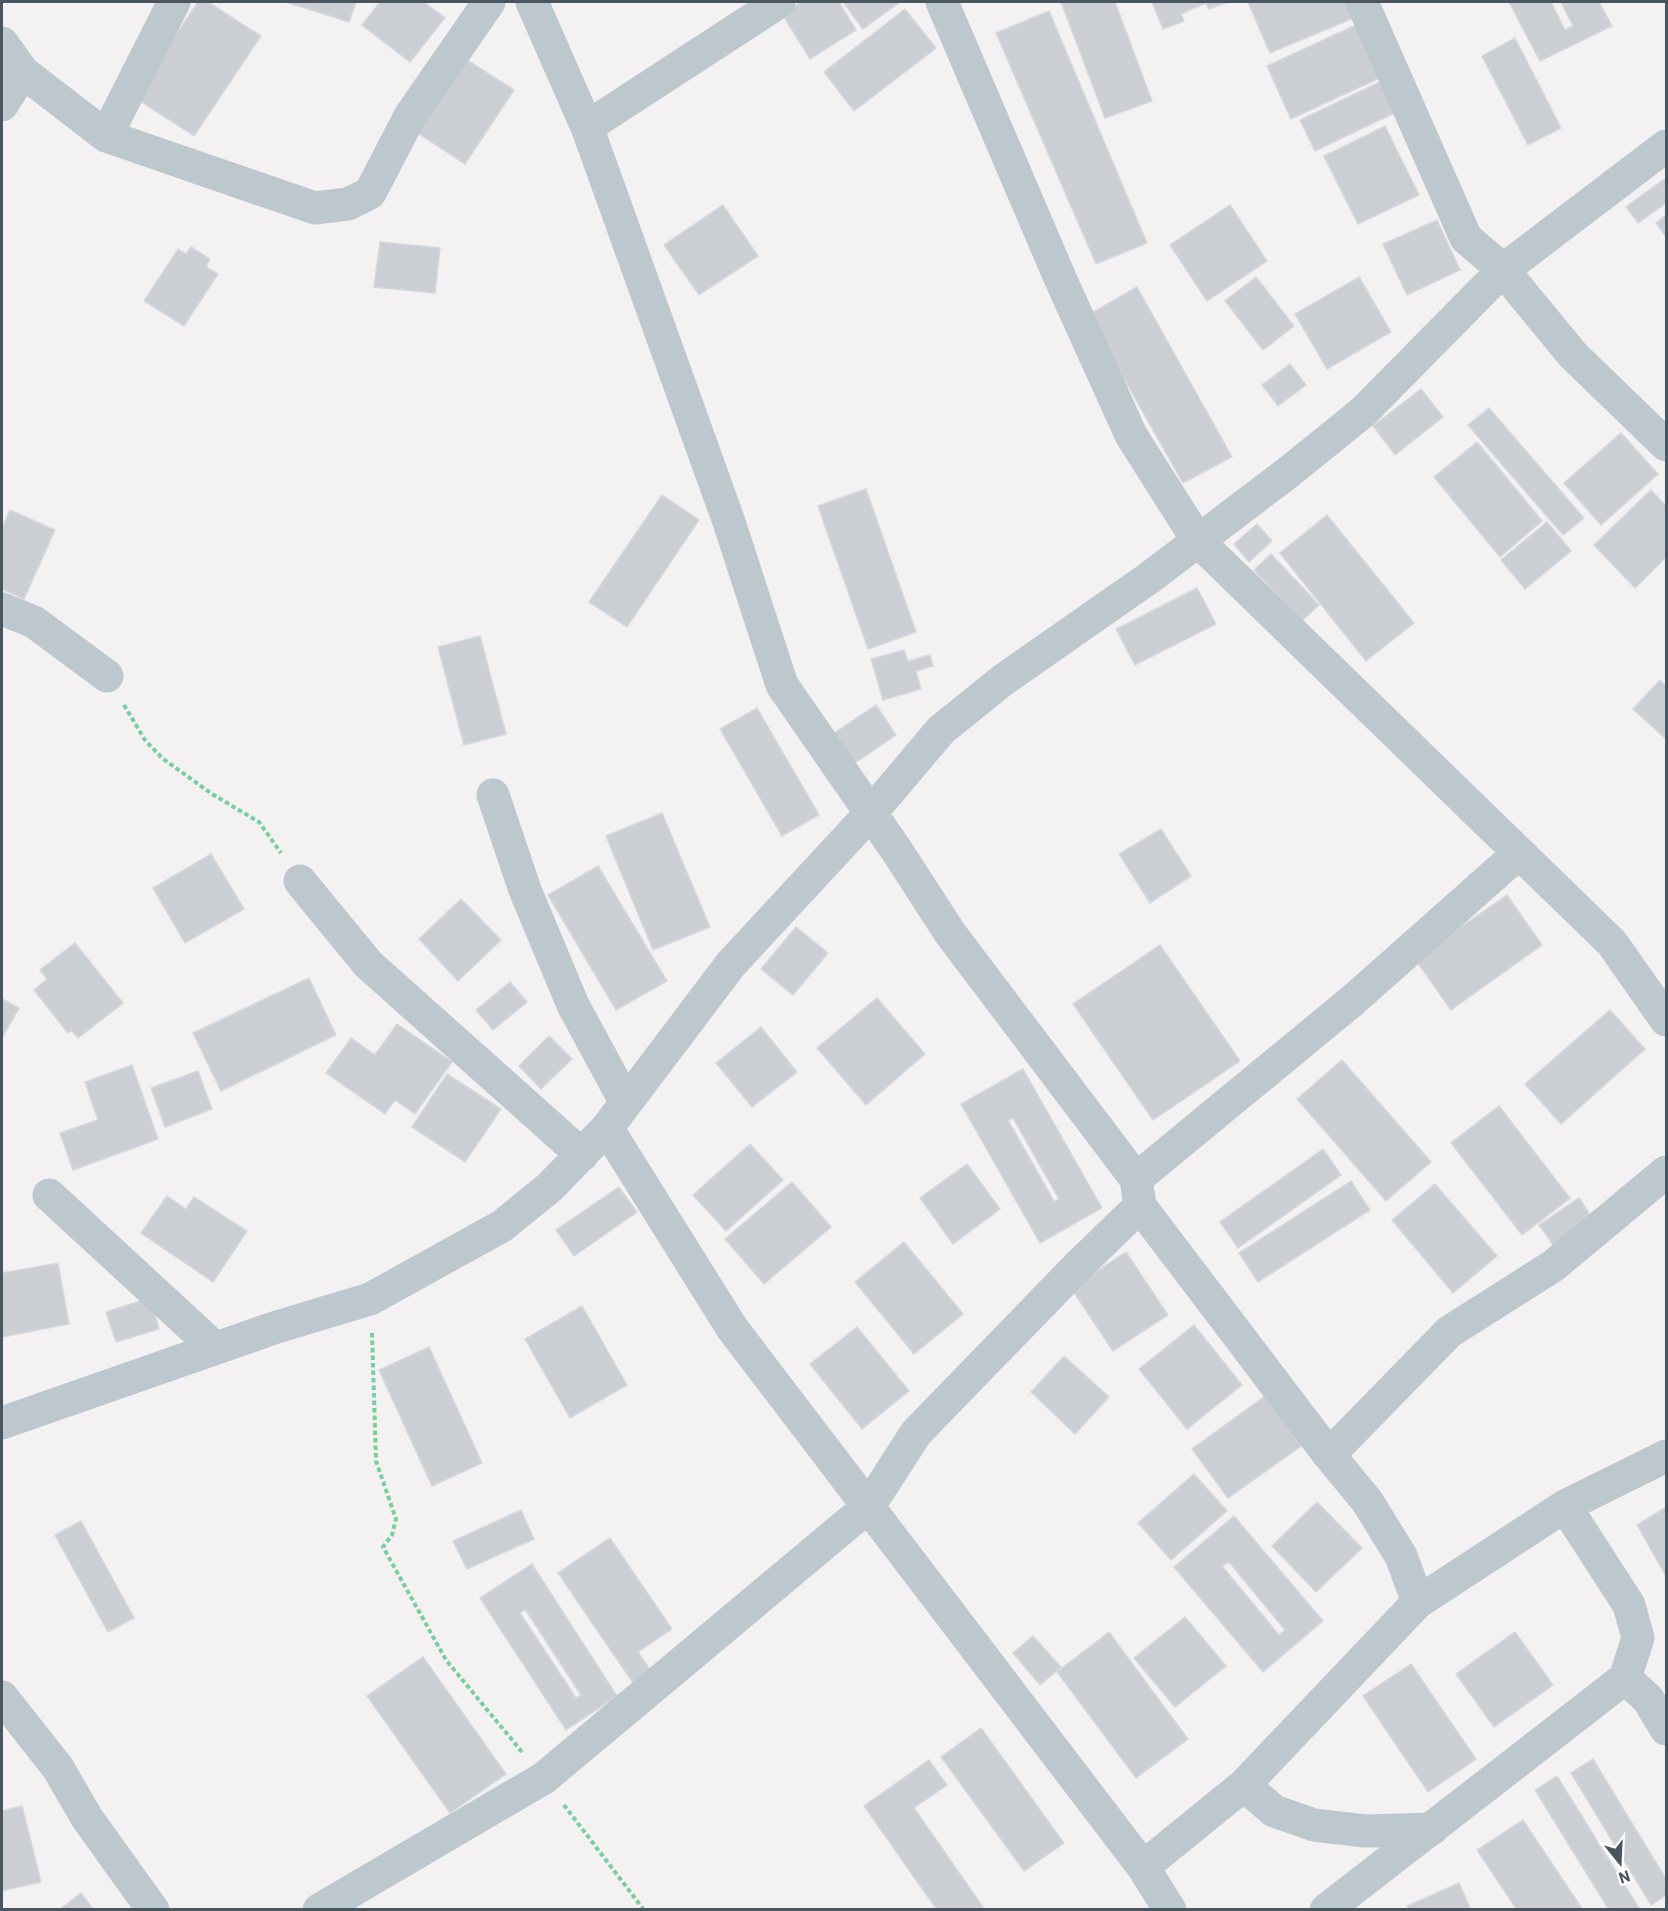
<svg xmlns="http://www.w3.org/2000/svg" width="1668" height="1911" viewBox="0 0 1668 1911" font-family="Barlow,sans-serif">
  <rect width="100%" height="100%" fill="#f4f1f2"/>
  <path fill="#cbcfd4" stroke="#d5d8dc" stroke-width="1.5" fill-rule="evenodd" d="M198 2H208L261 36 194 136 134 97Z
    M286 2H356L349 22Z
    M380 2H424L445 18 410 62 362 25Z
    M802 2H839L856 30 810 59 782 14Z
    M843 2H900L863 29Z
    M1061 2H1115L1152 101 1105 118Z
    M1152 2H1228L1209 9 1206 3 1181 14 1184 21 1163 29Z
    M1248 2H1350L1356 17 1270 53Z
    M1509 2H1551L1565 30 1573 26 1561 2H1599L1612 26 1540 61Z
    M905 9 936 48 854 111 824 72Z
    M1049 11 1147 243 1096 264 996 33Z
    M1360 23 1384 76 1291 119 1267 66Z
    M1515 38 1561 128 1528 145 1482 56Z
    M464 58 514 90 465 164 416 132Z
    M1388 78 1403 109 1315 151 1300 120Z
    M1385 126 1419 195 1358 224 1324 156Z
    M1666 178V203L1638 223 1626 207Z
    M723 205 758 256 699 295 664 245Z
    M1230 205 1267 261 1207 301 1170 245Z
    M1666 215V237L1656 223Z
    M1437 220 1460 270 1407 295 1383 244Z
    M380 242 440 248 435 293 374 287Z
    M191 247 210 259 206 267 218 274 184 326 144 301 178 249 186 254Z
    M1256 277 1294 326 1263 350 1225 301Z
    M1359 277 1391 332 1327 369 1295 314Z
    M1137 287 1232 457 1183 483 1088 315Z
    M1290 364 1306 385 1278 406 1262 385Z
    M1421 389 1443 417 1395 455 1373 426Z
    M1489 408 1584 518 1563 535 1468 425Z
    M1621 433 1658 474 1601 525 1564 483Z
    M1477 442 1542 521 1500 557 1434 477Z
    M866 489 916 632 868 649 818 506Z
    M1651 490 1666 506V557L1635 588 1594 545Z
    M662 495 699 520 627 627 589 602Z
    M10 510 55 530 24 599 2 589V528Z
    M1327 515 1414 623 1366 661 1280 553Z
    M1547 522 1571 551 1525 589 1501 560Z
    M1257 524 1272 541 1249 562 1234 544Z
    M1271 554 1319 605 1302 621 1254 570Z
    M1197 588 1216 624 1135 665 1116 629Z
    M480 636 506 734 464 745 438 647Z
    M904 650 908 661 930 655 933 666 916 671 921 689 883 700 871 659Z
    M1660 680 1666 686V739L1633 709Z
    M876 705 896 735 853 764 833 734Z
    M757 708 819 815 782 836 720 729Z
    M662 813 710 927 653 950 606 836Z
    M1161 829 1191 876 1150 903 1119 854Z
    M211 854 244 909 185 943 153 888Z
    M598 866 667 981 616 1010 548 895Z
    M1507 895 1542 945 1451 1010 1415 959Z
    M461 899 501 940 458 981 419 939Z
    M796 927 828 953 793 995 761 969Z
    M75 943 123 1003 78 1038 71 1030 68 1033 34 990 47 979 40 970Z
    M1160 945 1240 1061 1153 1120 1073 1004Z
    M309 978 336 1035 221 1091 193 1033Z
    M510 982 527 1002 493 1030 476 1010Z
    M877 998 925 1054 866 1105 817 1048Z
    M2 999 19 1008 2 1038Z
    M1610 1010 1645 1049 1561 1124 1525 1084Z
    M397 1024 452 1062 415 1114 395 1100 385 1114 326 1073 351 1038 375 1055Z
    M761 1027 797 1072 752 1107 716 1063Z
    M549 1036 572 1059 541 1089 519 1066Z
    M1342 1060 1431 1162 1386 1201 1297 1099Z
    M132 1065 158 1139 73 1170 60 1133 98 1120 85 1082Z
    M1023 1069 1102 1208 1040 1243 961 1104ZM1013 1118 1059 1199 1054 1201 1008 1120Z
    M198 1071 212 1109 165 1127 151 1088Z
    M447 1074 501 1109 465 1162 412 1127Z
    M1499 1106 1570 1198 1522 1235 1451 1143Z
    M750 1144 783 1180 726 1231 693 1195Z
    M1323 1149 1341 1175 1238 1248 1220 1222Z
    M967 1164 1000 1209 953 1244 920 1198Z
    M1351 1181 1370 1210 1258 1282 1239 1253Z
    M792 1182 831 1227 764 1284 725 1239Z
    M1435 1184 1497 1256 1453 1293 1392 1220Z
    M619 1187 637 1212 574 1256 556 1230Z
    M167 1196 186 1209 194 1197 247 1231 213 1282 141 1233Z
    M1579 1198 1593 1219 1553 1245 1539 1225Z
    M904 1242 963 1314 914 1354 855 1282Z
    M1126 1252 1168 1315 1113 1351 1071 1288Z
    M58 1263 69 1324 2 1337V1273Z
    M150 1298 159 1329 116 1342 106 1312Z
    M582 1306 627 1385 570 1418 525 1339Z
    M1194 1325 1242 1385 1187 1429 1139 1369Z
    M857 1327 909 1391 862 1429 810 1364Z
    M429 1347 482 1463 432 1486 379 1370Z
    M1064 1356 1109 1397 1075 1434 1031 1392Z
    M1268 1394 1304 1444 1228 1498 1192 1449Z
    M1194 1474 1227 1511 1171 1560 1138 1523Z
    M1317 1502 1362 1548 1316 1592 1272 1546Z
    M1666 1507V1576L1637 1525Z
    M521 1510 534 1539 467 1569 453 1541Z
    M1234 1516 1323 1621 1263 1672 1174 1567ZM1229 1562 1285 1630 1279 1635 1222 1566Z
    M81 1521 134 1618 108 1632 55 1535Z
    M610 1538 672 1629 638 1652 651 1671 633 1683 558 1573Z
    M532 1564 617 1696 566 1730 480 1598ZM525 1609 581 1695 576 1698 520 1613Z
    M1185 1617 1226 1666 1175 1707 1134 1658Z
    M1109 1632 1188 1739 1136 1778 1057 1672Z
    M1515 1632 1553 1685 1494 1727 1456 1674Z
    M1033 1636 1061 1667 1040 1685 1013 1653Z
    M423 1657 506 1774 450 1813 367 1696Z
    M1411 1664 1476 1759 1428 1792 1363 1696Z
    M981 1728 1064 1843 1024 1871 941 1757Z
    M1593 1759 1666 1879V1895L1651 1905 1571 1773Z
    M929 1760 947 1785 914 1808 983 1907 979 1910H937L864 1806Z
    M1557 1776 1639 1908 1636 1910H1609L1535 1790Z
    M22 1806 41 1882 2 1891V1811Z
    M1523 1820 1583 1910H1517L1477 1850Z
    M1459 1883 1471 1910H1409L1407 1906Z
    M81 1893 94 1910H59Z"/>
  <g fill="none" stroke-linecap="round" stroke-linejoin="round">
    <path stroke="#79ce9d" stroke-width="4" stroke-dasharray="4.5 3" stroke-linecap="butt" d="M124 705 145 740 162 758 212 794 259 822 281 853
      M372 1333 376 1461 396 1519 392 1535 383 1547 446 1660 522 1752
      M564 1805 644 1910"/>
    <path stroke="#bdc7ce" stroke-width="33" d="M532 2 587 127 729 522 782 685 897 851 950 933 1136 1179 1140 1206 1329 1455 1367 1501 1401 1556 1418 1602 1244 1785 1143 1867
      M942 2 1060 278 1131 435 1198 541 1612 943 1666 1020
      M1362 2 1466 238 1503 270 1573 355 1666 445
      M2 43 23 72 106 136 315 208 348 204 370 193 410 116 489 2
      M2 105 23 72
      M587 127 779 2
      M106 136 174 2
      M2 609 34 622 107 676
      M493 795 525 890 573 1005 626 1103
      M300 881 368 964 582 1155
      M607 1128 732 1328 1143 1867 1170 1910
      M1136 1179 1352 1001 1519 853
      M49 1195 215 1348
      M2 1423 277 1327 370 1299 502 1226 550 1187 607 1128 731 964 870 814 941 730 1003 680 1149 578 1290 471 1363 412 1503 270 1666 146
      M1329 1455 1449 1332 1553 1266 1666 1172
      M1418 1602 1565 1506 1666 1456
      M1625 1678 1648 1699 1666 1729
      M2 1697 58 1768 87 1818 153 1910
      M1244 1785 1274 1811 1314 1825 1365 1831 1432 1829
      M319 1910 544 1778 869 1506 916 1433 1079 1265 1140 1206
      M1326 1910 1625 1678 1638 1638 1629 1605 1565 1506"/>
  </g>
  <rect width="1668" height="1911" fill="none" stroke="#49565f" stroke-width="6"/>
  <g transform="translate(1620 1863) rotate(162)" stroke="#ffffff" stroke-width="4.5" paint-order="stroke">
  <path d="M0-4.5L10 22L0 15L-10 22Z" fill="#49565f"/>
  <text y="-9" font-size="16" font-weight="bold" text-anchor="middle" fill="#49565f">N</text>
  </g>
</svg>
